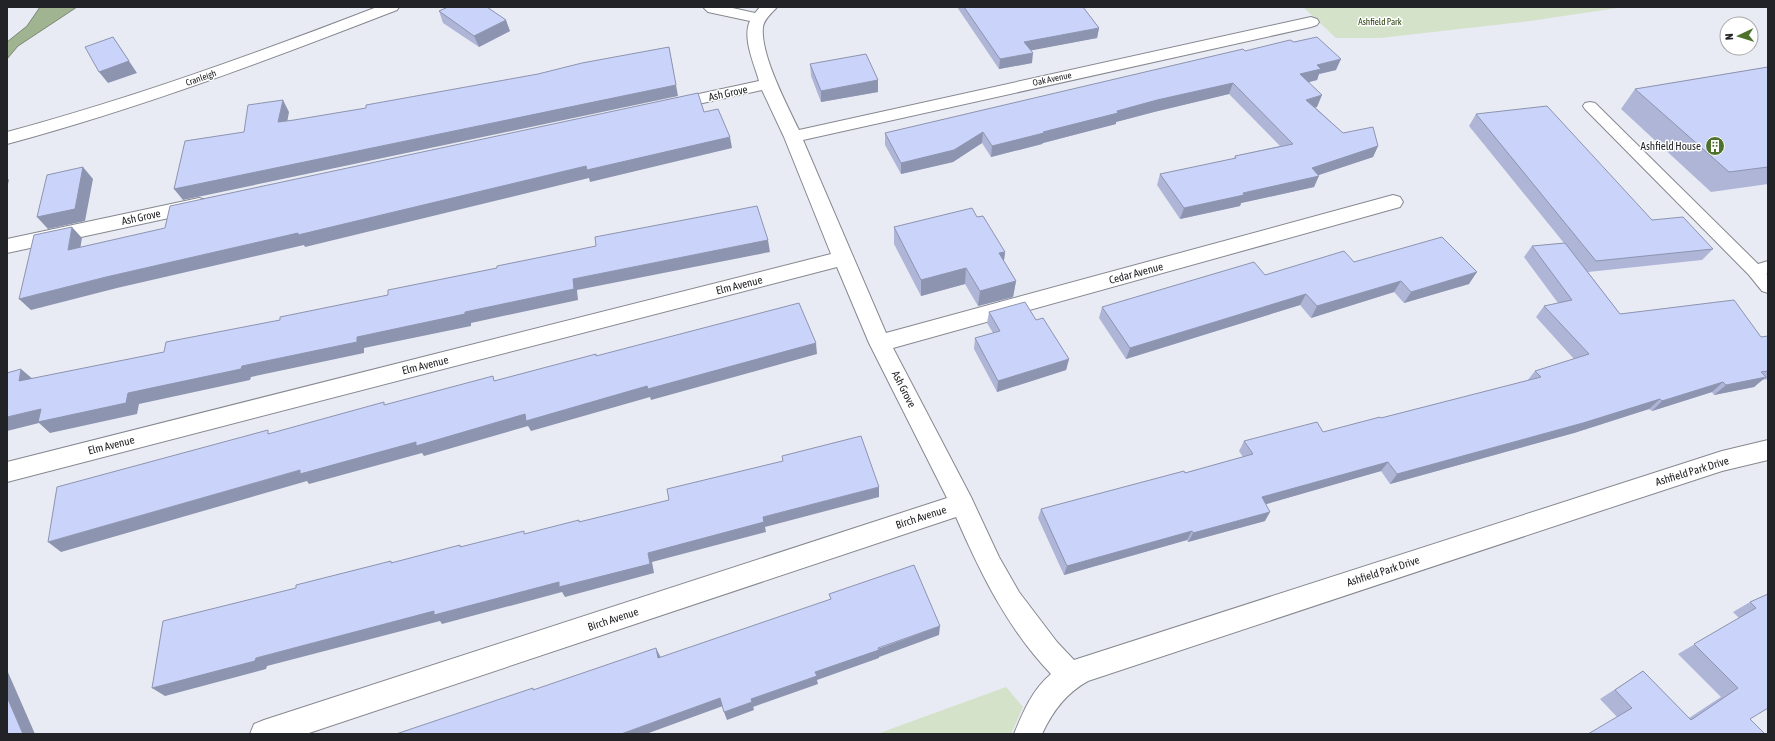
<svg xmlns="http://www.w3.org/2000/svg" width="1775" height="741" viewBox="0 0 1775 741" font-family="'Asap Condensed',sans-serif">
  <rect width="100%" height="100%" fill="#e9ebf4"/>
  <path fill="#d3e2c8" d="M1303 7H1624L1530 21 1380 38H1336Z
    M1006 687 1023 707 1011 734H877Z"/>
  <path fill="#a0b491" stroke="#7a8871" d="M40 7H77L18 46 7 59V42L27 26Z"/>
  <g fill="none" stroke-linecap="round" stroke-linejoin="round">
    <g stroke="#868890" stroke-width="2">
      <path id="lane" d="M1590 102 1595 103 1758 264 1768 261V273L1766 274 1768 275V293L1762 291 1749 275 1585 109 1583 106 1585 103Z"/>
    </g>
    <g stroke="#868890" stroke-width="2">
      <path id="street" d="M377 7H399L397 10C268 60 140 108 7 144V132C133 98 255 54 377 7Z
        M703 7H728L755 13 760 7H777C772 13 764 19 763 27 760 54 787 105 799 130L1311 17 1317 19 1319 22 1317 25 1311 27 803 140 886 333 1393 195 1400 197 1403 202 1400 207 893 348 971 497 999 557 1019 592 1057 642 1074 660 1722 451 1768 440V460L1722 471 1591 514 1088 681C1066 693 1052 712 1042 734H1014C1023 712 1032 690 1051 674 1007 628 981 574 956 517L306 734H250L254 724 264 720 947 498 869 343 837 267 7 482V462L831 254 784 137 762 90 671 110 665 109 662 105 665 101 671 100 759 81C754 63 742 38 750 21L708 12Z
        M199 198 206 200 209 205 206 210 7 253V239Z"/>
    </g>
    <use href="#lane" fill="#fff" fill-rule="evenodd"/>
    <use href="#street" fill="#fff" fill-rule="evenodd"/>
  </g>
  <path fill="#aeb5d7" d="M957 7H1083L1099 28 1097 38 1031 50 1032 63 999 69Z
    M439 11 510 31 479 47 443 23Z
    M1294 42 1336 70 1319 74 1317 80 1308 82 1317 107H1315L1343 133 1378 146 1373 157 1318 175 1314 187 1241 203 1240 206 1180 219 1157 185 1160 174 1234 159 1235 156 1280 146 1229 94 1154 112 1116 122V124L1043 143 1042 144 991 157 982 143 953 162 901 174 885 145V133L1245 51Z
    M810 64 878 80V92L821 102 811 76Z
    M1768 67V184L1711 192 1621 109 1635 89Z
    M1476 114 1652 220 1713 249 1702 260 1588 272 1620 314 1761 337 1768 336V379L1762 380 1754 387 1714 395 1712 392 1652 411 1649 409 1574 433 1390 484 1381 471 1266 504 1265 521 1188 542 1187 540 1064 575 1038 518 1041 509 1185 473 1243 457 1239 451 1244 441 1323 432 1381 418 1527 381 1535 371 1574 359 1536 317 1544 306 1558 303 1524 257 1532 246 1564 243 1469 126Z
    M977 217 1005 252 1004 261 1016 281 1013 297 978 306 965 284 921 296 894 244V227Z
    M1354 262 1469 284 1404 303 1394 292 1311 318 1300 305 1126 359 1099 318 1102 307 1265 275Z
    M989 312 1036 320 1069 359 1066 370 997 392 974 349 975 338 993 333 987 323Z
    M1768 594 1750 719 1765 734 1617 717 1600 699 1643 671 1689 718 1721 697 1678 654 1739 618 1733 612 1750 602Z"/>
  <path fill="#8d94af" d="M506 20 510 31 479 47 474 36Z
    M1099 28 1097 38 1023 52 1024 42Z
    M113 37 137 73 108 83 99 72Z
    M669 47 678 96 183 200 174 189Z
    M1033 53 1032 63 999 69 1000 59Z
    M1341 59 1336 70 1319 74 1317 80 1295 86 1300 74 1317 65Z
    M878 80V92L821 102V91Z
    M1233 83 1229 94 1154 112 1116 122V124L1043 143 1042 144 991 157 992 146 1157 100Z
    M1322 95 1317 107 1301 111 1306 100Z
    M283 100 289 112 285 134 278 122Z
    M983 132 982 143 953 162 901 174V163Z
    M730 137 732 148 590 182 589 178 305 247 304 245 117 288 31 310 19 299 106 277 586 166Z
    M1378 146 1373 157 1310 178 1319 176 1314 187 1241 203 1240 206 1180 219 1184 208 1243 193 1312 168Z
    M83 167 93 179 85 221 48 229 37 217Z
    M7 178 9 180 7 188Z
    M72 227 82 238 78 262 68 250Z
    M768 240 770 252 577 290 578 300 471 323V326L364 348V353L251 377 250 380 139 404 137 414 50 433 39 423 7 431V417L41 409 128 393 242 366 357 337 465 312 573 279Z
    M1005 252 1003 268 999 253Z
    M966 268 965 284 921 296V280Z
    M1477 272 1469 284 1404 303 1411 292Z
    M1016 281 1013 297 978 306 980 291Z
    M1401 281 1394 292 1311 318 1317 306Z
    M1306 294 1300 305 1126 359 1130 348Z
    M816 343 817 354 651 400 650 397 531 431 528 426 424 456 422 453 309 484 307 481 61 552 48 542 300 470 416 442 525 414 647 386Z
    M1069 359 1066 370 997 392 998 381Z
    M21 369 34 380 19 381Z
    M1766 377 1754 387 1714 395 1726 385Z
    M1723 382 1712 392 1652 411 1662 401Z
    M1660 399 1649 409 1574 433 1390 484 1397 474Z
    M1388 462 1381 471 1256 507 1262 497Z
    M879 487V497L765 527 766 532 652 562 654 573 565 597 562 592 442 624 440 621 267 666 266 669 165 696 152 688 256 658 648 553 763 517Z
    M1270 512 1265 521 1188 542 1193 533Z
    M1192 531 1187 540 1064 575 1067 566Z
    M940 626 939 635 879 657V658L817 680 818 684 753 707 751 699 815 672Z
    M656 648 660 656 662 667 658 658Z
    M7 670 35 734H23L7 697Z
    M720 698 723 706 646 734H621Z
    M752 702 754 710 727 720 724 712Z"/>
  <path fill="#cad3fa" stroke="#8d94af" d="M448 7H487L506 20 474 36 439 11Z
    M964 7H1083L1099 28 1024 42 1033 53 1000 59Z
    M113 37 129 61 99 72 85 47Z
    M1317 37 1341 59 1317 65 1321 69 1300 74 1322 95 1306 100 1343 133 1373 127 1378 146 1312 168 1319 176 1243 193 1244 195 1184 208 1160 174 1236 158 1235 156 1293 144 1233 83 1157 100 1117 111 1118 113 1043 132 1044 133 992 146 983 132 954 150 901 163 885 133 1243 49 1245 51 1290 40 1294 42Z
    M669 47 676 85 174 189 185 141 244 132 248 105 283 100 278 122 294 120 366 108V105L538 74 582 63Z
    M866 54 878 80 821 91 810 64Z
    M1768 67V167L1729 172 1635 89Z
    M698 93 704 112 718 109 730 137 587 170 586 166 298 235V233L106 277 19 299 34 235 72 227 68 250 165 228 170 206Z
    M1547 106 1652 220 1683 217 1713 249 1596 261 1476 114Z
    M83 167 75 209 37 217 47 175Z
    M757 206 768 240 573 279 574 289 465 312V314L357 337V342L242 366 241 369 128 393 126 403 38 422 41 409 7 417V373L21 369 19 381 164 352 166 342 280 320V317L388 295V290L497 268V266L596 246 595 237Z
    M972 208 977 217 983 216 1005 252 999 253 1016 281 980 291 966 268 921 280 894 227Z
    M1442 237 1477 272 1411 292 1401 281 1317 306 1306 294 1130 348 1102 307 1254 262 1265 275 1344 251 1354 262Z
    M1565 243 1620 314 1734 300 1761 337 1768 336V371L1761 372 1766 377 1726 385 1723 382 1662 401 1660 399 1583 423 1397 474 1388 462 1262 497 1270 512 1193 533 1192 531 1067 566 1041 509 1184 471 1185 473 1253 454 1244 441 1317 422 1323 432 1380 417 1381 418 1541 377 1535 371 1589 354 1544 306 1572 300 1532 246Z
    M1025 302 1036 320 1043 318 1069 359 998 381 975 338 1000 331 989 312Z
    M799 303 816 343 648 389 647 386 526 421 525 414 416 446V442L300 474V470L48 542 57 487 268 430V434L384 402V405L493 376 494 381 596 354V356Z
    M861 436 879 487 763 517 764 522 648 553 650 564 559 587V582L434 615V611L256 658 255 661 152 688 163 621 296 588V585L391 561V563L460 545V547L524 531V534L579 520V522L669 500 667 489 783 461 782 456Z
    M914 565 940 626 878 648 879 650 815 672 817 676 751 699 752 702 724 712 720 698 621 734H396L533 688V690L656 648 658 658 831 599 829 594Z
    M1768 594V708L1750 719 1765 734H1588L1632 708 1615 690 1643 671 1691 720 1738 688 1694 644 1756 608 1750 602Z
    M7 697 23 734H7Z"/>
  <defs>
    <g id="building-disc" transform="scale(1)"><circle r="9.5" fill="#4e722b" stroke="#fff"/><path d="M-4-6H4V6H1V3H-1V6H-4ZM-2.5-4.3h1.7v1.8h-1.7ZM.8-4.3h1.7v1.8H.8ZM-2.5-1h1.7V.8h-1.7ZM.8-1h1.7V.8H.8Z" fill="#fff"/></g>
  </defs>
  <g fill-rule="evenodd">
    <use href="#building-disc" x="1715" y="146"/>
  </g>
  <g text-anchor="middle" stroke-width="3" stroke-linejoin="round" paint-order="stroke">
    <g font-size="9" fill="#1f3800" stroke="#fff">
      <text x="1380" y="25">Ashfield Park</text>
    </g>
    <g font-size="9" fill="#222326" stroke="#fff">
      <text transform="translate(201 78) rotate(-19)" y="3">Cranleigh</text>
      <text transform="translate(1052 79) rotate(-12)" y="3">Oak Avenue</text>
    </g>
    <g font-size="11" fill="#222326" stroke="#fff">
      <text transform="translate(728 93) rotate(-12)" y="4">Ash Grove</text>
      <text transform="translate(141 217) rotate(-12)" y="4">Ash Grove</text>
      <text transform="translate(1136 273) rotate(-15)" y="4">Cedar Avenue</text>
      <text transform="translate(739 285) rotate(-14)" y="4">Elm Avenue</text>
      <text transform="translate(425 365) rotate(-14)" y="4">Elm Avenue</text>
      <text transform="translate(904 389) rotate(63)" y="4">Ash Grove</text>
      <text transform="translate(111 445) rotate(-14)" y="4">Elm Avenue</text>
      <text transform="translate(1692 471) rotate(-17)" y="4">Ashfield Park Drive</text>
      <text transform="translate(921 517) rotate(-18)" y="4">Birch Avenue</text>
      <text transform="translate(1383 571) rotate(-18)" y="4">Ashfield Park Drive</text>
      <text transform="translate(613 619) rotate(-18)" y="4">Birch Avenue</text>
    </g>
    <g font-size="11" fill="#222326" stroke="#fff" text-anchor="end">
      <text x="1701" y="150">Ashfield House</text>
    </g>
  </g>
  <rect width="1775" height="741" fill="none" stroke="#222326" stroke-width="16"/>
  <g transform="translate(1739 36) rotate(266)"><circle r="19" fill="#ffffff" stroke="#a7a7a8"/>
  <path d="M0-3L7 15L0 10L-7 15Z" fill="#4e722b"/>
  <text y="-6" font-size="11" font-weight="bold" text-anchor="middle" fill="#222326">N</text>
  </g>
</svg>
